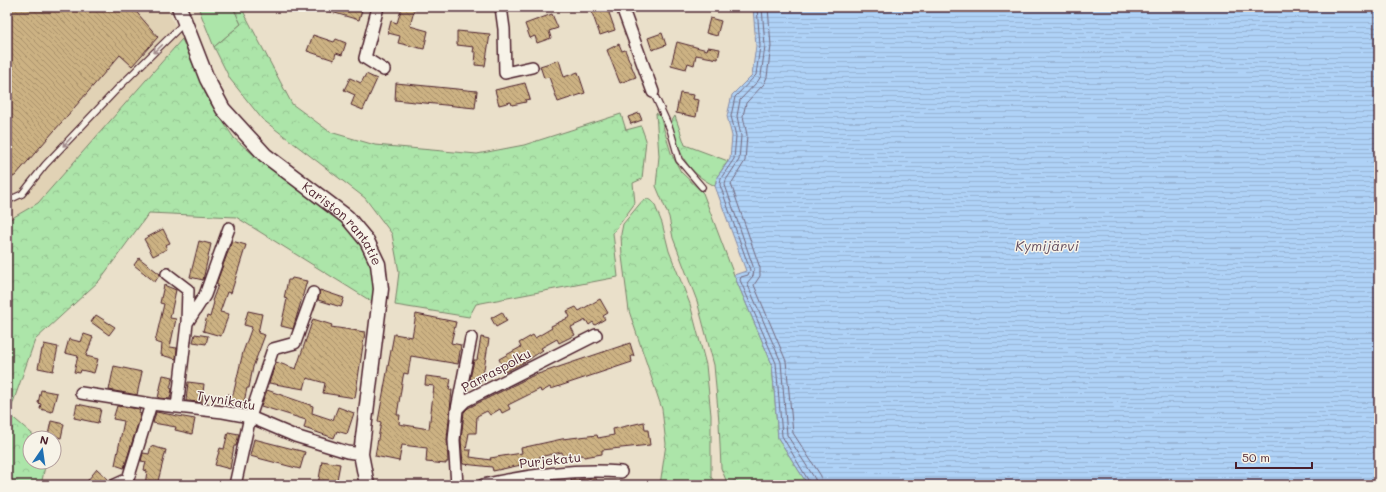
<svg xmlns="http://www.w3.org/2000/svg" width="1386" height="492" viewBox="0 0 1386 492" font-family="Mali,sans-serif">
  <defs>
    <pattern id="forest-crowns" width="20" height="18" patternUnits="userSpaceOnUse"><rect width="20" height="18" fill="#ace5a9"/><path d="M2 6a3 3 0 1 1 6 0M12 15a3 3 0 1 1 6 0" fill="none" stroke="#96c492"/></pattern>
    <pattern id="water-rules" width="6" height="5" patternUnits="userSpaceOnUse"><rect width="6" height="5" fill="#afd2f7"/><path d="M0 2.5h6" fill="none" stroke="#98b4d4"/></pattern>
    <pattern id="building-back-hatch" width="6" height="6" patternUnits="userSpaceOnUse"><rect width="6" height="6" fill="#ccb283"/><path d="M-1 5l2 2M0 0l6 6M5-1l2 2" fill="none" stroke="#a8906b"/></pattern>
  </defs>
  <rect width="100%" height="100%" fill="#eae0ca"/>
  <filter id="ink" filterUnits="userSpaceOnUse"><feTurbulence type="fractalNoise" baseFrequency=".025" numOctaves="2"/><feDisplacementMap in="SourceGraphic" scale="8" xChannelSelector="R" yChannelSelector="G"/><feConvolveMatrix kernelMatrix="1 2 1 2 8 2 1 2 1" color-interpolation-filters="sRGB"/></filter>
  <g filter="url(#ink)">
    <path fill="#e1d2b5" d="M7 7H166L182 39 38 203 7 221Z"/>
    <path fill="#ace5a9" stroke="#7b826a" d="M198 7H233L241 24 214 47Z"/>
    <path fill="url(#forest-crowns)" stroke="#7b826a" d="M233 7H241L292 104 330 132 375 145 477 154 524 145 621 114 626 130 641 126 646 140 642 179 633 183 635 203 613 233 618 277 476 304 469 317 395 305 399 272 392 234 365 198 262 119 230 79 214 47 241 24Z
      M182 39 209 101 234 138 268 167 336 217 358 240 372 269 374 303 236 217 149 213 99 281 35 340 9 414 37 438H30V462H46L41 485H7V221L38 203Z
      M656 113 660 116 671 153 681 172 703 193 734 275 772 364 778 438 808 485H728L721 468 719 422 714 365 697 301 673 238 669 217 656 186 659 156Z
      M675 116 685 145 728 161 717 177 715 186C685 171 679 153 671 122Z
      M648 199 654 203 662 223 669 251 690 304 706 365 711 415V477L717 485H660L666 444 662 409 629 311 622 256 621 234 623 224 643 200Z"/>
    <path fill="url(#water-rules)" stroke="#878aa5" d="M753 7H1379V485H808L778 438 772 364 734 275 746 271 715 186 717 177 730 159 732 136 727 116 732 95 752 75 756 46Z"/>
    <g fill="none" stroke-linecap="round" stroke-linejoin="round">
      <path stroke="#72677d" stroke-width="1" d="M757 7 760 46 756 75 735 97 731 116 736 136 734 159 721 178 720 185 750 270 748 275 741 277 740 280 776 363 782 436 811 485
        M762 7 765 46 761 76 758 81 740 100 737 116 741 136 739 160 726 180 725 185 754 269 753 276 747 283 781 362 787 435 815 479 816 485
        M768 7 771 46 767 77 764 84 746 103 743 116 747 135 745 161 731 184 760 268V276L754 285 786 361 793 433 821 476 822 485"/>
    </g>
    <path fill="url(#building-back-hatch)" stroke="#4a1f2b" d="M7 7H132L158 37 132 66 120 55 15 176 7 180Z
      M321 7H363L359 20 321 9Z
      M402 7H415L410 26 428 31 424 49 398 43 400 36 388 33 391 21 397 23Z
      M590 7H607L615 30 600 35Z
      M552 14 558 28 549 31 551 38 537 43 535 36 530 38 525 24Z
      M710 18 721 21 717 36 706 33Z
      M457 31 490 34 485 66 475 65 476 52H473L474 47 457 45Z
      M662 33 666 45 652 50 648 38Z
      M313 35 334 42 336 39 346 43 342 55 336 53 334 60 307 51Z
      M677 42 707 50 708 47 720 49 718 59 696 55 694 65 688 63 686 69 671 65Z
      M619 44 622 51 625 50 636 77 620 83 607 50Z
      M559 60 564 77 578 72 585 93 558 102 549 77 544 78 540 66Z
      M366 74 377 79 363 110 351 105 355 95 344 90 350 78 361 83Z
      M396 83 477 91 475 108 395 100Z
      M525 83 530 99 525 100 526 102 512 105 511 102 499 105 495 90Z
      M680 93 694 95 693 99 699 100 696 117 676 113Z
      M639 113 642 120 631 124 628 117Z
      M163 229 170 243 165 245 167 249 153 256 144 239Z
      M199 241 211 244 203 280 190 277Z
      M232 241 246 245 231 293 227 292 220 312 229 314 221 336 203 331 207 316 210 317 214 302 212 301 218 285 216 284Z
      M139 258 160 274 155 282 134 265Z
      M292 278 307 281 293 329 281 326 287 299 284 298 288 280H291Z
      M164 285 176 290 170 318 176 319 170 347 177 348 176 359 161 355 162 344 155 342 164 304 160 303Z
      M320 290 344 298 341 307 318 300Z
      M600 299 608 313 603 316 605 319 595 325 593 322 589 325 586 320 571 327 575 335 559 343 557 339 541 348 543 350 525 362 505 372 499 359 521 347 519 343 533 335 535 338 552 328 551 326 570 317 567 311 576 307 579 311Z
      M248 311 262 314 258 333 265 335 253 367 249 388H247L243 407 226 404 228 394 233 395 243 352 252 327 244 325Z
      M502 312 507 321 496 327 491 318Z
      M416 314 456 322 451 343 461 345 458 364 411 356 408 374 404 373 403 377 397 415H400L399 424 429 429 434 386 425 385 426 376 451 379 449 390H452L447 439 448 462H446V464L426 462 427 448 402 445 399 461 375 456 381 422 378 421 394 334 412 337Z
      M96 315 115 327 109 335 91 322Z
      M313 319 332 325 331 327 365 332 355 398 323 393 325 383 307 378 304 389 269 383 276 362 296 369Z
      M84 334 93 337 86 356 98 359 94 373 81 370 80 373 74 372 78 356 65 353 69 339 81 342Z
      M195 334 208 336 206 344 193 342Z
      M481 337 489 339 482 381 470 379 474 360H477Z
      M630 343 634 356H631L632 362 551 389 550 387 541 392 540 389 508 405 510 409 502 413 500 409 490 415 487 411 477 416 476 433H469L466 450H471L470 457 491 460 490 458 522 453 521 448 562 439 597 435 598 438 614 435 613 429 644 422 645 430H648L650 445 602 450V454L584 457 583 455 563 458 562 452 539 457 540 461 493 471 492 467 463 464 461 440 464 412 468 408 532 376Z
      M44 344 58 347 53 371 38 368 42 349H43Z
      M114 366 142 372 137 395 109 390Z
      M163 375 173 377 170 388 172 389 170 399 158 398Z
      M188 382 204 384 202 402 186 401Z
      M41 390 57 393 52 412 40 409 41 404 38 403Z
      M267 390 313 406 312 413 333 420 338 407 354 413 347 434 337 431 334 438 304 428 306 420 261 406Z
      M77 404 101 409 98 423 74 418Z
      M117 406 140 409 139 413 141 414 124 468 115 465 124 421 113 419Z
      M156 412 195 419 192 434 175 430 176 427 153 423Z
      M51 421 64 424 61 438 48 435Z
      M228 432 239 434 236 446H234L230 469 215 465 220 448 224 449Z
      M254 439 305 452 300 469 250 456Z
      M151 446 166 450 157 485H145L147 471 144 470 146 462 141 461 143 453 149 454Z
      M322 461 340 464 336 485H318Z
      M97 469 108 479 103 485H84Z
      M596 478 597 485H572L571 480Z"/>
    <g fill="none" stroke-linecap="round" stroke-linejoin="round">
      <g stroke="#4a1f2b" stroke-width="8">
        <path id="service" d="M653 92 670 129 679 160 702 187
          M7 201 22 194 45 165 119 87 184 23"/>
      </g>
      <g stroke="#4a1f2b" stroke-width="14">
        <path id="minor" d="M378 7 365 58 384 70
          M501 7 504 29 505 73 532 67
          M622 7 653 92
          M167 274 188 290 187 323
          M81 393 151 404 223 412 250 417 295 436 347 452 361 454
          M177 407 187 323 205 295 229 228
          M457 409 471 338
          M115 485 128 479 151 404
          M235 485 250 417 273 349 295 343 313 293
          M457 485 454 440 457 409 465 401 596 335
          M483 485C528 475 575 468 621 472"/>
      </g>
      <g stroke="#4a1f2b" stroke-width="17">
        <g id="tertiary">
          <path id="s1" d="M179 7 207 79 223 109 265 155 347 217 367 241 378 264 381 289 361 454 367 485"/>
        </g>
      </g>
      <use href="#service" stroke="#f7f3e8" stroke-width="5.5"/>
      <use href="#minor" stroke="#f7f3e8" stroke-width="11"/>
      <use href="#tertiary" stroke="#f7f3e8" stroke-width="14"/>
    </g>
    <defs><path id="oneway-shaft" d="M-6 0H5M1.5-3L5.5 0L1.5 3" fill="none" stroke-width="1.6" stroke-linecap="round" stroke-linejoin="round"/></defs>
    <g stroke="#a0898a">
      <use href="#oneway-shaft" transform="translate(158 49) rotate(136)"/>
      <use href="#oneway-shaft" transform="translate(67 142) rotate(133)"/>
    </g>
  </g>
  <g text-anchor="middle" stroke-width="3" stroke-linejoin="round" paint-order="stroke">
    <g font-size="13" fill="#4a1f2b" stroke="#f7f3e8">
      <text dy="5" stroke="none"><textPath href="#s1" startOffset="278">Kariston rantatie</textPath></text>
      <text transform="translate(496 370) rotate(-28)" y="5">Parraspolku</text>
      <text transform="translate(226 400) rotate(10)" y="5">Tyynikatu</text>
      <text transform="translate(550 460) rotate(-6)" y="5">Purjekatu</text>
    </g>
    <g font-size="14" font-style="italic" fill="#634c5e" stroke="#f7f3e8">
      <text x="1047" y="251">Kymijärvi</text>
    </g>
  </g>
  <rect width="1386" height="492" fill="none" stroke="#f7f3e8" stroke-width="24"/>
  <rect x="12" y="12" width="1362" height="468" fill="none" stroke="#4a1f2b" stroke-width="1.5" filter="url(#ink)"/>
  <g transform="translate(42 450) rotate(13)"><circle r="19" fill="#f7f3e8" stroke="#b29e9c"/>
  <path d="M0-3L7 15L0 10L-7 15Z" fill="#1f6fb2"/>
  <text y="-6" font-size="11" font-weight="bold" text-anchor="middle" fill="#4a1f2b">N</text>
  </g>
  <path d="M1236 462v6h76v-6" fill="none" stroke="#4a1f2b" stroke-width="2"/>
  <text x="1242" y="462" font-size="12" fill="#4a1f2b" stroke="#f7f3e8" stroke-width="3" paint-order="stroke">50 m</text>
</svg>
